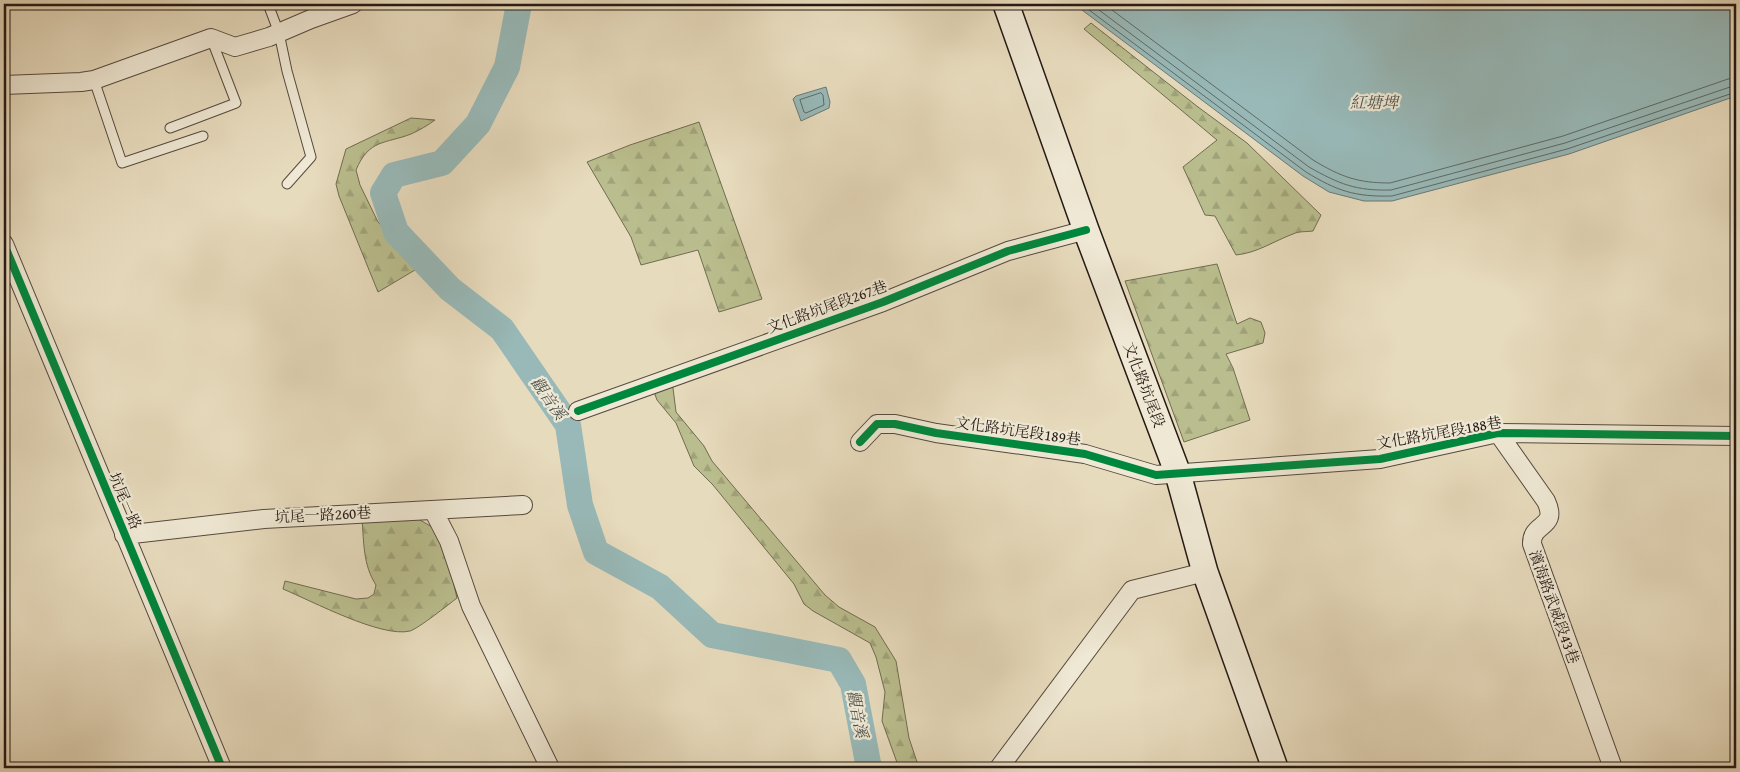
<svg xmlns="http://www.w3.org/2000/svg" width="1740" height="772" viewBox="0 0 1740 772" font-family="'Gentium Book Plus','Noto Serif TC',serif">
  <defs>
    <pattern id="forest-firs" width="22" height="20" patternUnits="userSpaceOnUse" patternTransform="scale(1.25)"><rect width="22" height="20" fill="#babe8e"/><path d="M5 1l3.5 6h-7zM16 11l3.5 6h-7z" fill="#a0a37a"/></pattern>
  </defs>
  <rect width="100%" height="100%" fill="#e7dbbd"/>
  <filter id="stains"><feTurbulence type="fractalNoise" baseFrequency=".004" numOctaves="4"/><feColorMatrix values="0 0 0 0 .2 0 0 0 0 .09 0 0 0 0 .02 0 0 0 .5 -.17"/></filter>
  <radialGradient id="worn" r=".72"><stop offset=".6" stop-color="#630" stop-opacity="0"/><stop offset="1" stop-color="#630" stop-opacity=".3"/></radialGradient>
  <path fill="url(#forest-firs)" stroke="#706c51" d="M1091 23 1198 107 1247 143 1321 215 1313 231C1306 232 1299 231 1293 234 1274 241 1257 253 1236 255L1215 216 1205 215 1183 167 1217 140 1084 29Z
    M411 118 435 120C428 125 420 130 411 134 385 144 369 139 356 170L360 185 378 222 420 267 378 292 339 196 336 184 346 149Z
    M699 122 762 299 719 312 698 250 641 265 631 237 587 162 630 145Z
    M1217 264 1237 324 1250 318 1261 322 1265 333 1263 343 1226 354 1233 368 1250 420 1184 442 1125 281Z
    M672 380 676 412 704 446 712 461 825 595 839 607 875 627 896 661 909 738 919 768H899L882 721 885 692 876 657 870 643 813 611 804 604 794 584 713 485 694 466 676 423 657 400 654 392Z
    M413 516 432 527 443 536 457 598C448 605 419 628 410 631 381 638 312 601 283 589L285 581 356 599 368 598 374 594 376 585C363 565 364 543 362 519Z"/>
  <path fill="#98b9b8" stroke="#6a7976" d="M1074 4H1736V96L1569 154 1392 201H1364L1329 192 1303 176Z
    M826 87 830 102 829 108 801 121 793 99 796 96Z"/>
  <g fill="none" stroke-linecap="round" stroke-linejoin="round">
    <path stroke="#5e6966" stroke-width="1" d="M1081 4 1306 172C1337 191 1355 197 1392 196L1567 149 1736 92
      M1091 4 1309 167C1339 184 1356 191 1391 190L1565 143 1736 85
      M1104 4 1313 160C1341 177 1358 183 1390 183L1563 136 1728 79 1736 78
      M821 93 823 95 824 105 806 113 804 112 800 100Z"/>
    <path stroke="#98b9b8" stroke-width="26" d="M519 4 507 67 478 124 442 163 394 175 383 193 396 232 450 289 502 329 568 425 580 505 596 552 660 587 712 635 839 660 853 684 869 768"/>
    <g stroke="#564a3e" stroke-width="11">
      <path id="service" d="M268 4 279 33 287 71 311 157 287 184
        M94 80 122 163 203 136
        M170 128 236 103 211 38"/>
    </g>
    <g stroke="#564a3e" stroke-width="20">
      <path id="minor" d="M4 85 81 82 94 80 211 38 235 47 269 37 311 19 353 4
        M4 244 222 768
        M578 411 883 302 1008 251 1086 230
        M1498 433 1546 501C1559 529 1531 522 1532 544L1613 768
        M860 442 877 424H895L936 433 1085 454 1156 475 1380 459 1498 433 1736 436
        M433 510 449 541 471 606 550 768
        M124 535 264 519 523 505
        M999 768 1132 590 1205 572"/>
    </g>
    <g stroke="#251914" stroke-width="28">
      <path id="secondary" d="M1006 4 1086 230 1178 474 1205 572 1275 768"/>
    </g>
    <use href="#service" stroke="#efe8d4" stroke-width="9"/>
    <use href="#minor" stroke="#efe8d4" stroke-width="18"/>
    <use href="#secondary" stroke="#efe8d4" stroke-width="25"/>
    <g stroke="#efe8d4" stroke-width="11">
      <path id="cycleway" d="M4 244 222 768
        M578 411 883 302 1008 251 1086 230
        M860 442 877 424H895L936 433 1085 454 1156 475 1380 459 1498 433 1736 436"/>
    </g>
    <use href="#cycleway" stroke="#00873e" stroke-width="8"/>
  </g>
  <g text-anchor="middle" stroke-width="4.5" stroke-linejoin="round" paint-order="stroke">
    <g font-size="15" fill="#251914" stroke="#efe8d4">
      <text transform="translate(827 307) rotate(-20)" y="5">文化路坑尾段267巷</text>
      <text transform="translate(1144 385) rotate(69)" y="5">文化路坑尾段</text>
      <text transform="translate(1018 431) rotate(8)" y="5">文化路坑尾段189巷</text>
      <text transform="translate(1439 433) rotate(-10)" y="5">文化路坑尾段188巷</text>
      <text transform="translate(125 501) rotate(67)" y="5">坑尾一路</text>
      <text transform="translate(323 515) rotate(-3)" y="5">坑尾一路260巷</text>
      <text transform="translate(1554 607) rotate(70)" y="5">濱海路武威段43巷</text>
    </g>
    <g font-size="16" font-style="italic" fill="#4d514d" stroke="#efe8d4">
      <text x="1374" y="108">紅塘埤</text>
      <text transform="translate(549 398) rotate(55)" y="6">觀音溪</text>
      <text transform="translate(858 714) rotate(79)" y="6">觀音溪</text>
    </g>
  </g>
  <rect width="1740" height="772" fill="none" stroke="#e7dbbd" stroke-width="20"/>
  <rect x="5" y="5" width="1730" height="762" fill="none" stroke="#251914" stroke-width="2.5"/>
  <rect x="10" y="10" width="1720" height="752" fill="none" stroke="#251914"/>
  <rect width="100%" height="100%" filter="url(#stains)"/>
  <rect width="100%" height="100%" fill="url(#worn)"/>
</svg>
